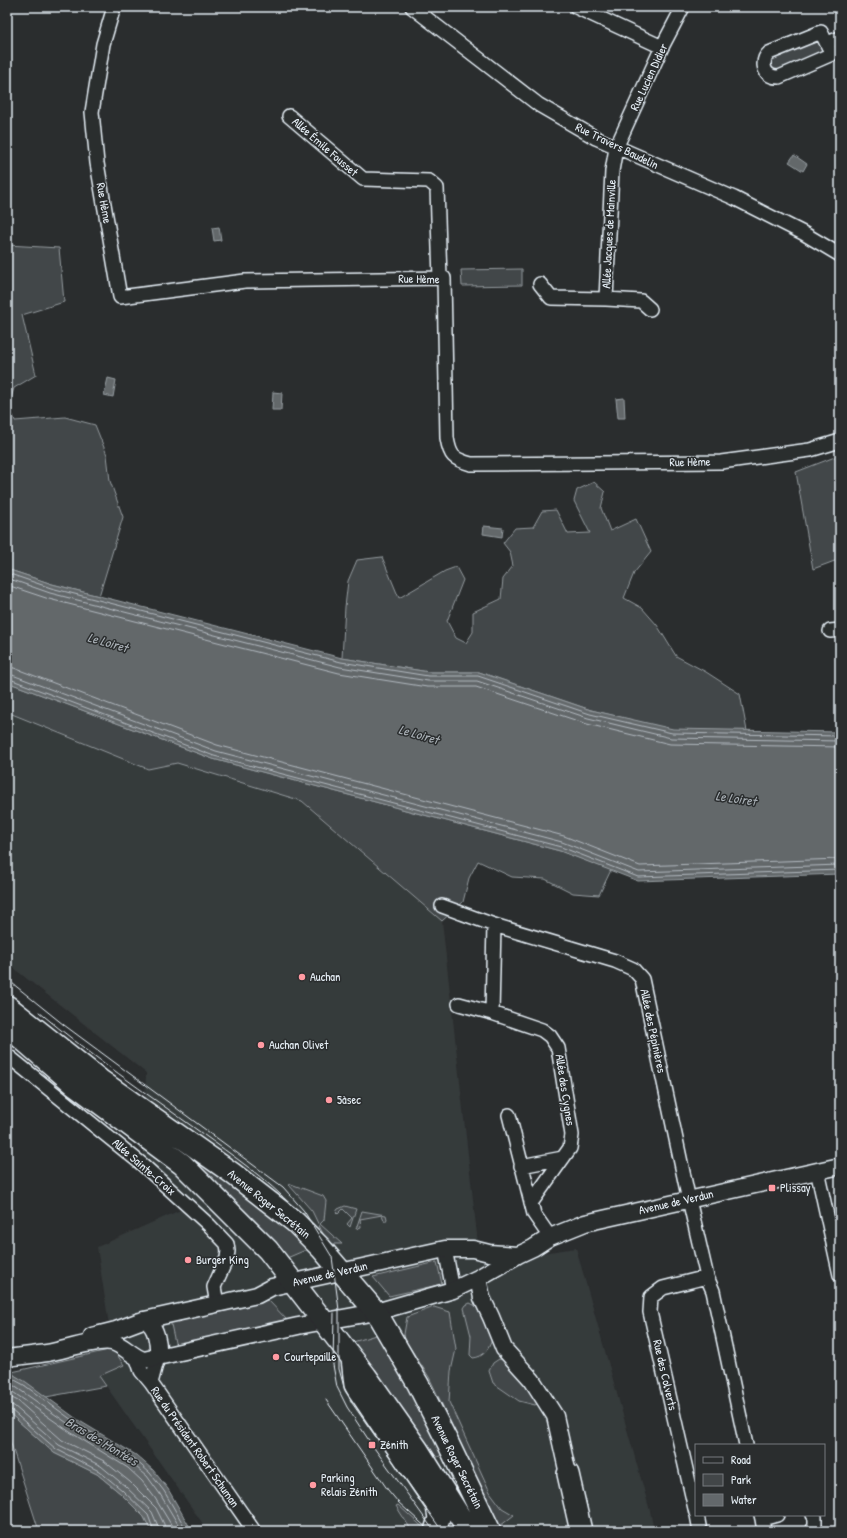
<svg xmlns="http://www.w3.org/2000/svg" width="847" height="1538" viewBox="0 0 847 1538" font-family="'Patrick Hand',sans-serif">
  <rect width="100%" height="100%" fill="#2a2d2e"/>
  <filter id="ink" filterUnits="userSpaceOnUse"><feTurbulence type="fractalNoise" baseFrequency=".025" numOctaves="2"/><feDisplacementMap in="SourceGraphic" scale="8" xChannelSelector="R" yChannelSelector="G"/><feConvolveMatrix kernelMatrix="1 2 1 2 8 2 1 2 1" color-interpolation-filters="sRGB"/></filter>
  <g filter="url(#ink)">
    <path fill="#363a3b" d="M7 712 148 769 177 763 302 801 442 921 480 1262 576 1248 650 1511 654 1531H507L501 1519 475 1531H208L99 1376 114 1357 97 1247 185 1208 143 1165 146 1073 7 963Z"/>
    <path fill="#424648" stroke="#959ca0" d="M820 34 828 53 785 72 776 71 770 67 772 55Z
      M7 245 59 248 64 302 22 315 36 375 14 388 9 405 15 421 65 417 95 425 107 455 110 481 123 517 99 596 52 584 7 569Z
      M522 269V285L462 286 461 270Z
      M840 455V559L813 569 796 472Z
      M594 482 605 492 601 508 610 531 636 519 651 552 634 573 624 598 642 608 657 625 676 656 706 672 740 694 747 731 673 730 591 710 479 672H429L342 658 345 607 348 581 357 560 382 557 399 598 445 571 456 567 463 580 447 621 456 638 466 643 473 632V612L501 599 503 579 513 566 510 552 503 543 515 528 533 527 542 511 556 510 568 534 590 533 574 501 577 490Z
      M7 682 213 759 560 851 611 870 599 895 573 893 545 879 512 877 478 861 469 878 463 902 442 921 302 801 177 763 148 769 7 712Z
      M142 1120 211 1168 288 1230 308 1249 287 1258Z
      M291 1184 323 1196 326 1201 324 1220 320 1224 342 1244H330L326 1240 312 1211 289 1185Z
      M345 1206 356 1209 350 1227 347 1224 352 1218 343 1209 338 1214 336 1212 338 1209Z
      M362 1211 386 1215 387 1219 385 1222 382 1215 360 1219 361 1227 356 1229Z
      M437 1262 442 1284 389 1296 373 1277Z
      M268 1300 288 1321 176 1347 170 1320Z
      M470 1303 476 1306 492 1339C489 1349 484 1357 473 1358L470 1355 471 1336 464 1308 466 1305Z
      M434 1307 450 1312 456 1349 451 1371 449 1402 490 1492 502 1508 514 1515 500 1526 429 1377 405 1340 404 1334 407 1317Z
      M379 1334 407 1384 442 1455 433 1459 388 1390 353 1342Z
      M113 1349 124 1365 99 1376 106 1386 46 1397 14 1375 12 1372Z
      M499 1359C502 1360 506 1360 508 1362 518 1370 532 1391 537 1404L535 1405 519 1401 493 1383 489 1371 493 1363Z
      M7 1411 54 1453 97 1474 120 1493 144 1517 151 1531H39L7 1431Z
      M398 1505 427 1531H412L396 1506Z"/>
    <path fill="#63686b" stroke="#989fa3" d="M794 155 807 164 803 171 789 162Z
      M219 227 221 240 214 241 212 228Z
      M108 378 116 380 113 397 104 395Z
      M273 392 282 393 281 410H272Z
      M624 398 625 418H618L616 399Z
      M484 526 503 528 502 537 483 534Z
      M7 569 52 584 342 658 429 672H479L591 710 673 729 840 732V874L638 881 560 851 213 759 7 682Z
      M7 1364 14 1375 26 1382 78 1420 136 1455 153 1470 168 1489 192 1531H151L144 1517 120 1493 97 1474 54 1453 7 1411Z"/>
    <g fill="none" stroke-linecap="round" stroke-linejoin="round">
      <path stroke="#b3bac0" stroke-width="1" d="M7 573 51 588 341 662 428 676H478L590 714 672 733 840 736
        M7 578 50 593 340 667 428 681H477L588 718 671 738 840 741
        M7 585 49 599 339 673 427 687H476L587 724 670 744 840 747
        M7 667 14 668 217 745 564 836 640 866 840 859
        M7 673 216 751 562 842 639 872 840 865
        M7 678 214 756 561 847 638 877 840 870
        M7 1372 11 1378 24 1385 76 1423 134 1459 150 1473 164 1491 187 1531
        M7 1381 73 1427 131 1463 147 1476 160 1494 182 1531
        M7 1388 70 1432 128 1468 142 1481 155 1498 175 1531
        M7 1398H12L18 1401 62 1440 104 1461 130 1482 156 1508 164 1524 165 1531
        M7 1404 14 1406 59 1445 101 1466 125 1486 152 1512 158 1526 159 1531
        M7 1409 11 1410 56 1449 99 1471 122 1490 148 1515 154 1531"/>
      <g stroke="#e8f1f8" stroke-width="16">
        <path id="minor" d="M114 7 103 44 92 112 97 163 120 297 245 281 444 278 447 438C450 456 453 459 471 464L721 462 810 450 840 441
          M412 7 539 105 596 138 734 198 803 233 840 255
          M576 7 662 47
          M821 32 832 54 779 77C776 77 774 77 772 76 762 73 762 59 769 53Z
          M827 43 840 38
          M289 116 363 179 429 181 437 188 440 278
          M540 284 551 298 606 299
          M650 309 641 301 606 299 612 171 616 148 662 47 683 7
          M830 631 840 630
          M442 906 494 925 615 961 633 969 642 979 687 1191 707 1277 713 1291 746 1445
          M494 925 492 1013 542 1030 550 1036 558 1048 572 1135 570 1148 531 1203
          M459 1004 492 1013
          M7 1055 143 1165 209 1225 227 1244 228 1251 227 1258 214 1287 217 1304
          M509 1115 534 1214 550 1237
          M521 1166 563 1158
          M817 1170 840 1275
          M445 1249 453 1290
          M137 1359 141 1371 151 1383 254 1531
          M151 1383 158 1357
          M696 1513 650 1312 651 1297 663 1288 707 1277
          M697 1515 700 1531
          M761 1515 762 1519 777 1515
          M762 1519 764 1531
          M812 1531 815 1525V1517L813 1515"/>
      </g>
      <g stroke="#e8f1f8" stroke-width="19">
        <path id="tertiary" d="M478 1278 482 1298 491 1317 504 1349 532 1380 555 1416 568 1474
          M143 1320C157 1323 159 1346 158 1357
          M92 1336 116 1330 140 1321 257 1295 272 1287 445 1249H473L489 1253 518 1255
          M7 1358C20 1356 34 1355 47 1353 65 1350 95 1339 112 1342 124 1345 132 1357 144 1360L298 1326 376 1312 453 1290 478 1278 518 1255 533 1248 550 1237 585 1223 840 1166"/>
      </g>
      <g stroke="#e8f1f8" stroke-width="24">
        <path id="primary" d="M7 1006 100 1080 232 1173 295 1222 321 1248 376 1312 418 1384 448 1443 490 1531
          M7 1026 74 1084 182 1164 268 1250 366 1376 418 1450 469 1531
          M352 1358 355 1385 437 1506 439 1518 435 1531
          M568 1474 581 1531"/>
      </g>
      <use href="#minor" stroke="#2a2d2e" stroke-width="13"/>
      <use href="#tertiary" stroke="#2a2d2e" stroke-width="16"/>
      <use href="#primary" stroke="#2a2d2e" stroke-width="21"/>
      <path stroke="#e8f1f8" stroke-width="1" d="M7 979 64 1025 283 1187 304 1211 332 1257 339 1310V1369L344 1387 352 1403 442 1531
        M39 1012C90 1055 146 1093 200 1132 233 1156 266 1178 294 1208
        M334 1313 333 1365 337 1387 347 1407 372 1445 434 1531
        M326 1400 388 1490 398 1502 430 1531"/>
    </g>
  </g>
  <g fill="#ff9aa2" stroke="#2a2d2e" stroke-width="1.5">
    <circle cx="302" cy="977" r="4"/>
    <circle cx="261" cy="1045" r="4"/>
    <circle cx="329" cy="1100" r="4"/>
    <rect x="768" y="1184" width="8" height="8" rx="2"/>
    <circle cx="188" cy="1260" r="4"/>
    <circle cx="276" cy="1357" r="4"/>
    <rect x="368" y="1441" width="8" height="8" rx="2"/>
    <circle cx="313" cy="1485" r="4"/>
  </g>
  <g text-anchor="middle" stroke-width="3" stroke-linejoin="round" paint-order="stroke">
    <g font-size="12" fill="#e8f1f8" stroke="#2a2d2e">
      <text transform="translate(649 77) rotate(-65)" y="4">Rue Lucien Didier</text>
      <text transform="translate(617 146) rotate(26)" y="4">Rue Travers Baudelin</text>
      <text transform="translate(325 147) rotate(41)" y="4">Allée Émile Fousset</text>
      <text transform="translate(104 203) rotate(80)" y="4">Rue Hème</text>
      <text transform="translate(609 234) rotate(-87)" y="4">Allée Jacques de Mainville</text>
      <text transform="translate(419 279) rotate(1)" y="4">Rue Hème</text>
      <text transform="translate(690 462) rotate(-1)" y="4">Rue Hème</text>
      <text transform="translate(653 1031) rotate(78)" y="4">Allée des Pépinières</text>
      <text transform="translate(565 1090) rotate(81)" y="4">Allée des Cygnes</text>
      <text transform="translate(144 1167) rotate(41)" y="4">Allée Sainte-Croix</text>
      <text transform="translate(676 1202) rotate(-13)" y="4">Avenue de Verdun</text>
      <text transform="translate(269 1204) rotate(39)" y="4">Avenue Roger Secrétain</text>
      <text transform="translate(330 1274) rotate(-13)" y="4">Avenue de Verdun</text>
      <text transform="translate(665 1375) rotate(77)" y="4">Rue des Colverts</text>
      <text transform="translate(195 1447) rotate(55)" y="4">Rue du Président Robert Schuman</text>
      <text transform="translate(457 1462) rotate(64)" y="4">Avenue Roger Secrétain</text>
    </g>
    <g font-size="12" fill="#e8f1f8" stroke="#2a2d2e" text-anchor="start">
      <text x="310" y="981">Auchan</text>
      <text x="269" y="1049">Auchan Olivet</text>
      <text x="337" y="1104">5àsec</text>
      <text x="780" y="1192">Plissay</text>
      <text x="196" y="1264">Burger King</text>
      <text x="284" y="1361">Courtepaille</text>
      <text x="380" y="1449">Zénith</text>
      <text x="321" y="1482">Parking<tspan x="321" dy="14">Relais Zénith</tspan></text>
    </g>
    <g font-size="13" font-style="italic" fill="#acb3b9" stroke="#2a2d2e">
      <text transform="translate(108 642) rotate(16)" y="5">Le Loiret</text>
      <text transform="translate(419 734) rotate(16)" y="5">Le Loiret</text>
      <text transform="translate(736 798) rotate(8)" y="5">Le Loiret</text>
      <text transform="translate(102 1441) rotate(31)" y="5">Bras des Montées</text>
    </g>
  </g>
  <rect width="847" height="1538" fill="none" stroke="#2a2d2e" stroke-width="24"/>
  <rect x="12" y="12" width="823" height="1514" fill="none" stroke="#e8f1f8" stroke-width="1.5" filter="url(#ink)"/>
  <rect x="695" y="1444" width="130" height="72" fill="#2a2d2e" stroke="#767b7f"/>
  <rect x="703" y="1457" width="20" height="6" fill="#2a2d2e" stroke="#767b7f"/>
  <text x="731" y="1464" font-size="12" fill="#e8f1f8">Road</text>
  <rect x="703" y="1474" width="20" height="12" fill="#424648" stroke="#767b7f"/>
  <text x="731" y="1484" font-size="12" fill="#e8f1f8">Park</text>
  <rect x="703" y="1494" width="20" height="12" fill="#63686b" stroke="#767b7f"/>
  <text x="731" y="1504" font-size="12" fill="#e8f1f8">Water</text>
</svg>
